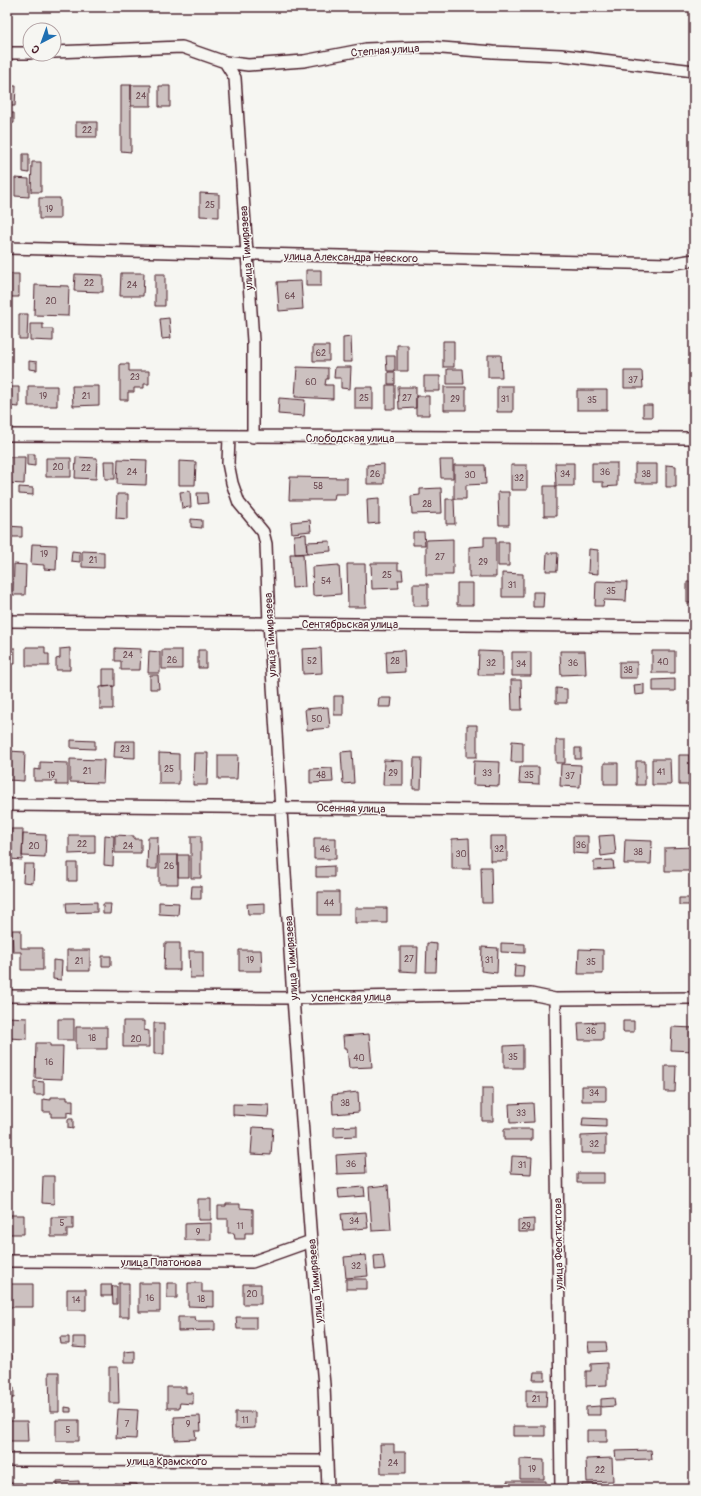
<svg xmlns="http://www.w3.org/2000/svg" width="701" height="1496" viewBox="0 0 701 1496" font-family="Pangolin,sans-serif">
  <rect width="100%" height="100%" fill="#f6f6f2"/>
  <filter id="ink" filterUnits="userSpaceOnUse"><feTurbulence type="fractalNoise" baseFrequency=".025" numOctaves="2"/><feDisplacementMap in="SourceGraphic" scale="8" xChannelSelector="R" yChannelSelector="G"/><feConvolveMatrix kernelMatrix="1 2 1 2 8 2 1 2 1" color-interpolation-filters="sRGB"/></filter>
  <g filter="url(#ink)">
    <path fill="#ccc1c0" stroke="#4a1f2b" d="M121 85H131V152L121 151Z
      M131 85H151V106H131Z
      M7 86H16L15 106H7Z
      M159 86H170V107H159Z
      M7 113H14V123L7 124Z
      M76 122H97V137H76Z
      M23 154H29V173L23 172Z
      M32 162H41V192H31Z
      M15 178 29 179V197L15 196Z
      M200 193 219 194V217L200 216Z
      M7 196H10V218H7Z
      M39 198H60V219H39Z
      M306 270H321V286H306Z
      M121 273H144L143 296H120Z
      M7 274H19V297H7Z
      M75 274 103 275V292L74 291Z
      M155 274H165V306H155Z
      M301 281 303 309 279 311 277 282Z
      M35 285 69 286 68 316 34 315Z
      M19 314H28L27 339H19Z
      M169 318 171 338 162 339 160 319Z
      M30 324H43V329H53V341L30 340Z
      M351 337 352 362H343V338Z
      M443 341H454V367H443Z
      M397 345H408V371H397Z
      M313 346H329V361H313Z
      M488 355H501L502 377H488Z
      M386 356H395V371H387Z
      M29 361 37 362V370L29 369Z
      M120 364H129V371H149V384H144V388H134V392H128V400H120Z
      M297 367 328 368V379H326L325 385H333V399L295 397Z
      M335 367H351L350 389 341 388V378H334Z
      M447 369H463L464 384H447Z
      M624 371H642L643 388H624Z
      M388 372H395V384H388Z
      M424 376H440V391H424Z
      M386 385H395V409H386Z
      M28 386H57V406H28Z
      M72 386H99V405L73 406Z
      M497 386H513V412H497Z
      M7 387H19V407L7 406Z
      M355 387H373V409H355Z
      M398 387H416V408L399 409Z
      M444 387H466V410H444Z
      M577 390H607V410H577Z
      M416 396H429V415H416Z
      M279 398 305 400 304 416 278 414Z
      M643 405H652V417H643Z
      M27 454H35V466L27 465Z
      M7 457H25L24 484 7 483Z
      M76 457 97 458 96 479 75 478Z
      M46 458H71V477H46Z
      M118 459 147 460 146 485 117 484Z
      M440 460H453V478H441Z
      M104 461H115V479H105Z
      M179 461 196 462 195 485H179Z
      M555 463H574V486H556Z
      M592 463H617V486L603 487V482H592Z
      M384 464V484H367V465Z
      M635 464H657V483H635Z
      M454 465H485L486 484 466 485V499H454Z
      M511 465H527V490H511Z
      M666 465 676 466V487H666Z
      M290 477 347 478V494H335L334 500H289Z
      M544 486H556V516H544Z
      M19 487 33 488V495L19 494Z
      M441 488 442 513 412 514 411 496 420 495V489Z
      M190 491 191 507 182 508 180 492Z
      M498 492H509V525H499Z
      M197 493H207L208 503 198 504Z
      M117 494H128V519L116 518Z
      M379 498V523L368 524 367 499Z
      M446 499H454L455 524H446Z
      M191 519 202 520V528L191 527Z
      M310 520 311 531 292 533 291 522Z
      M7 526 22 527V537H7Z
      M413 532H424L425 545H413Z
      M306 534 307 553 295 554 294 535Z
      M484 537H496V577H469V547L484 546Z
      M453 539V575H426V540Z
      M330 541 331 551 307 553 306 542Z
      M498 542H509V566H498Z
      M32 544 57 545 56 570 44 569V565L31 564Z
      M589 549 598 550V574L588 573Z
      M72 551 80 552V562L71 561Z
      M82 551 104 552V568L82 567Z
      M547 553H558L557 571H546Z
      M290 554H303L305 587 292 588Z
      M371 563H398V570H402L403 580H398L399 588 372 589Z
      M14 564 26 565 25 595H13Z
      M347 564H365L366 607H348Z
      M339 565 341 594 313 596 312 567Z
      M502 573 523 574V597H502Z
      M596 581 627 582 626 601 604 600 603 606H595Z
      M687 582H694V603H687Z
      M457 583H473V605H457Z
      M413 584H428V606H413Z
      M533 592H544L543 607H533Z
      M26 647H45V654H49V666H26Z
      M7 648H15V664H7Z
      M70 648V670H56V659L60 658V649Z
      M115 648 141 649 140 670H121V661H115Z
      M321 648 322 673 303 674 302 649Z
      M162 650H182V669H162Z
      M198 650H206V668H198Z
      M404 650 405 672 387 673 386 651Z
      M149 651 160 652V673H148Z
      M479 651 503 652V675H478Z
      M560 651H585L586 674 561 675Z
      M652 651H675V673H652Z
      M512 652H531V676H512Z
      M619 662H637V678H619Z
      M103 669H115V686L103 687Z
      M150 675H158L159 689H150Z
      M675 679V691H653V680Z
      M511 680H521L522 710H512Z
      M644 684V694L635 695 634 685Z
      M113 686V709H100V687Z
      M556 688 567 689V703H556Z
      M334 696H343V715H334Z
      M379 698H392L391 707H378Z
      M328 707 330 728 307 730 305 709Z
      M467 725H477V757H467Z
      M691 736H694V755H691Z
      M71 740 95 741V749L71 748Z
      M556 740H565V763H556Z
      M115 741H135V758L114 757Z
      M512 741 523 742V762H511Z
      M575 748H581V759H575Z
      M9 751 25 752 24 781 8 780Z
      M352 751 354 783 343 784 341 752Z
      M159 753 179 754V784H159Z
      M194 753H208L207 785H193Z
      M218 755H238L237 779H218Z
      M679 755H689V785H679Z
      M414 758H422L421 789H413Z
      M70 759 104 760 103 783 70 782Z
      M652 759H670L671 785H652Z
      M384 760 403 761V785H383Z
      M474 761 500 762 499 786 473 785Z
      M636 761H645V785H636Z
      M40 762 68 763V785H56V781H34V769L40 770Z
      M604 763H618V784H604Z
      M561 764 581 765 580 787 560 786Z
      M520 767H539V784L519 783Z
      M332 768 333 782 310 783V769Z
      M11 829H23L22 860 10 859Z
      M23 834 46 835 45 857 22 856Z
      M69 835H95V853L69 854Z
      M105 835 114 836 113 866 104 865Z
      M115 835 134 836V839H141V853H115Z
      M614 835 616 854 601 856 599 836Z
      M191 836H201V878H191Z
      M490 836H507V861H490Z
      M573 836H588V854L573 853Z
      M148 837H158L157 869H147Z
      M314 838H336V859H314Z
      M469 838 470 869H452V839Z
      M625 840 652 841 651 864H624Z
      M694 847V871H665V848Z
      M159 855H178V884H159Z
      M178 855H189V877H178Z
      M613 860 614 869 594 870V861Z
      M68 863H77V881H68Z
      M24 864H34L33 883 23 882Z
      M334 866V877H316V867Z
      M481 867H491L492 903H482Z
      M192 886H201V899H191Z
      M318 892H339V915H318Z
      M679 898H690V905H679Z
      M97 902V912L67 913 66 903Z
      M159 902 179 903 178 915 159 914Z
      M265 903V914H248L247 904Z
      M103 904H111L110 914H103Z
      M355 908H387V923H355Z
      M12 930H21V948H43V970H21V952H13Z
      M165 943H180V970H164Z
      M427 943 437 944 436 972H426Z
      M501 943 525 944V953L501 952Z
      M400 947H418L417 972 400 971Z
      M482 947 498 948 497 973 481 971Z
      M579 949 603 950V974H578Z
      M67 950H90V971H67Z
      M239 950H261L262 971H239Z
      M189 951H203V978H190Z
      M102 956H111V966H102Z
      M53 960 62 961 61 980 53 979Z
      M515 965 524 966 523 977H514Z
      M7 1017 27 1018V1039L7 1038Z
      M58 1019H74V1040H58Z
      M123 1021H144V1030L149 1031V1047H123Z
      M623 1021H634V1032H623Z
      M603 1022V1040H579L578 1023Z
      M154 1023H164V1054H154Z
      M76 1027H107V1049H76Z
      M672 1027 694 1028V1051L671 1050Z
      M369 1034 372 1067 349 1068 347 1048H344L343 1036Z
      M36 1043H50V1046H63L62 1079 35 1078Z
      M523 1045V1068H504V1046Z
      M665 1066H676L675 1092H665Z
      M34 1081 44 1082V1095H34Z
      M582 1086H606V1101H582Z
      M482 1088H493V1121H482Z
      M358 1092 359 1112 333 1114 332 1095Z
      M51 1097H67V1100H73V1113L67 1112V1117H51V1112H43V1099L51 1100Z
      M533 1103 534 1122 510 1123 509 1104Z
      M233 1104 269 1105 268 1117 233 1115Z
      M583 1118 606 1119V1127L582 1126Z
      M68 1119H73V1129L68 1128Z
      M357 1126V1136L334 1137V1127Z
      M253 1127 273 1128 271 1155 251 1154Z
      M504 1129H532V1140H504Z
      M606 1135V1153H581V1136Z
      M365 1153 366 1173 337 1174 336 1155Z
      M512 1156 532 1157 531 1174 511 1173Z
      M577 1173H604V1183H577Z
      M43 1176H54V1204L42 1203Z
      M388 1185 391 1230 372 1231 369 1187Z
      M364 1187 365 1196 339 1198 338 1189Z
      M198 1199H211V1220H198Z
      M226 1204H240V1208L253 1209V1233H245V1239H235L234 1233H228V1219H218V1206H226Z
      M366 1212 368 1228 343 1230 341 1214Z
      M7 1215H24V1234H7Z
      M51 1217H73V1229H67V1237H51Z
      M534 1219V1232H518V1220Z
      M211 1223V1240H185V1224Z
      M366 1255 368 1276 346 1278 344 1257Z
      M383 1255 385 1269 375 1270 374 1256Z
      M346 1279H367V1289H346Z
      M119 1283H129V1317H119Z
      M139 1283H160V1312H139Z
      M167 1283H177V1298H167Z
      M188 1283H202V1292H214V1307L188 1306Z
      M7 1284H33V1307H7Z
      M243 1284H261V1304H243Z
      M101 1285H112V1296H101Z
      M112 1286H117V1304H113Z
      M67 1289H86V1310H67Z
      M178 1317H195L196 1321H215V1330L178 1331Z
      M236 1317H256V1329H237Z
      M7 1319H10V1352H7Z
      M60 1337H69V1344H61Z
      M73 1337H86V1348L73 1347Z
      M588 1342H606L607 1351 589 1352Z
      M135 1351V1362H124V1352Z
      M7 1355H12V1361H7Z
      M607 1363V1385L586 1386V1371H591V1364Z
      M109 1367H118L119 1403H109Z
      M49 1372H59V1412H50Z
      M534 1372H545V1380H533Z
      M7 1387H14V1398H7Z
      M167 1387H186V1393H193V1404L180 1403 179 1408H167Z
      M526 1390H547L546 1407H526Z
      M614 1398 615 1406 601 1407V1399Z
      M600 1406V1415H586V1407Z
      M65 1407 71 1408V1412H65Z
      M118 1409 138 1410 136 1439 116 1438Z
      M235 1412H255V1428L235 1429Z
      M200 1416 201 1431H195L196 1439 175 1440 174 1417Z
      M56 1420H79V1441H56Z
      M7 1421H27L28 1441H7Z
      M513 1426H545V1436H513Z
      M587 1430H607V1442H587Z
      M380 1444H394V1452H406V1473H381Z
      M651 1450 652 1459 616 1460 615 1451Z
      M612 1458 613 1481 587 1482 586 1459Z
      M520 1459 544 1460V1479H520Z
      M79 1481V1489H57V1482Z
      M507 1481H546V1489H507Z
      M7 1483H22L21 1489H7Z
      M115 1483 137 1484V1489H115Z
      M582 1484H597V1489H582Z
      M148 1485H159V1489H149Z"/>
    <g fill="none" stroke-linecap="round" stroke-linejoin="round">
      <g stroke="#4a1f2b" stroke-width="14">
        <path id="street" d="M54 52 182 47 225 62 248 65 304 61 366 49 392 48 429 47 493 52 561 55 694 71
          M7 53H30
          M225 62 235 78 253 341V437
          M7 248 669 264 694 260
          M7 435 694 438
          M229 437 228 463 232 483 239 503 263 532 266 544 269 623 293 998 311 1241 324 1385 328 1489
          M7 621 694 627
          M7 805 694 812
          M7 996 293 998 531 994 555 999 694 998
          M555 999 561 1489
          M7 1261 252 1262 311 1241
          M7 1460 327 1461"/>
      </g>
      <use href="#street" stroke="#f6f6f2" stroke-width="11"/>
    </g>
  </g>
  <g text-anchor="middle" stroke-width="3" stroke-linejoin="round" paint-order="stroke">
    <g font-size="9" fill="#6a4850">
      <text x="141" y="99">24</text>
      <text x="87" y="133">22</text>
      <text x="210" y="208">25</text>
      <text x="49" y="212">19</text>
      <text x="89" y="286">22</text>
      <text x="132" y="288">24</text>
      <text x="290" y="299">64</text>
      <text x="51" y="304">20</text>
      <text x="321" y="356">62</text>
      <text x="135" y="380">23</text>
      <text x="633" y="383">37</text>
      <text x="311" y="385">60</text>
      <text x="43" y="399">19</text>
      <text x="86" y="399">21</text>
      <text x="364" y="401">25</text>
      <text x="407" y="401">27</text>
      <text x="455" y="402">29</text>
      <text x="505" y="402">31</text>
      <text x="592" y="403">35</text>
      <text x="58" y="470">20</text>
      <text x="86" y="471">22</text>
      <text x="132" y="475">24</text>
      <text x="605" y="475">36</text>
      <text x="375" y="477">26</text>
      <text x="565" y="477">34</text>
      <text x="646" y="477">38</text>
      <text x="470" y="478">30</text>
      <text x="519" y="481">32</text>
      <text x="318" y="489">58</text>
      <text x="427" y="507">28</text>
      <text x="44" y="557">19</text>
      <text x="440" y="560">27</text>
      <text x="93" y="563">21</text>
      <text x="483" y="565">29</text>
      <text x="387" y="578">25</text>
      <text x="326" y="584">54</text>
      <text x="512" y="588">31</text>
      <text x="611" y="594">35</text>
      <text x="128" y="658">24</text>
      <text x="172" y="663">26</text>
      <text x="312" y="664">52</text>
      <text x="395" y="664">28</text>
      <text x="663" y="665">40</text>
      <text x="491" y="666">32</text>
      <text x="573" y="666">36</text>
      <text x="521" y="667">34</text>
      <text x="628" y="673">38</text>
      <text x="317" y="722">50</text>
      <text x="125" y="752">23</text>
      <text x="169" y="772">25</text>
      <text x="87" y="774">21</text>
      <text x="661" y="775">41</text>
      <text x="393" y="776">29</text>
      <text x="487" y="776">33</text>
      <text x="51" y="778">19</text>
      <text x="321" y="778">48</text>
      <text x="529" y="778">35</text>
      <text x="570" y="779">37</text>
      <text x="82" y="847">22</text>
      <text x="581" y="848">36</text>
      <text x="34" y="849">20</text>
      <text x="128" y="849">24</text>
      <text x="325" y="852">46</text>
      <text x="499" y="852">32</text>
      <text x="638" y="855">38</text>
      <text x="461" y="857">30</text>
      <text x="169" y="869">26</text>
      <text x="329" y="906">44</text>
      <text x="409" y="962">27</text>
      <text x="250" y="963">19</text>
      <text x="489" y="963">31</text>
      <text x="79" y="964">21</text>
      <text x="591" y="965">35</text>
      <text x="591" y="1034">36</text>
      <text x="92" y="1041">18</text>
      <text x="136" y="1042">20</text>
      <text x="513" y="1060">35</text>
      <text x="359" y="1061">40</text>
      <text x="49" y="1065">16</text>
      <text x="594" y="1096">34</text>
      <text x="345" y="1106">38</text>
      <text x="521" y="1116">33</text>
      <text x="594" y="1147">32</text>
      <text x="351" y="1167">36</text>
      <text x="522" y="1168">31</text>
      <text x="354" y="1224">34</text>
      <text x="62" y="1226">5</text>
      <text x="240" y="1229">11</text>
      <text x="526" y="1229">29</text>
      <text x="198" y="1235">9</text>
      <text x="356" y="1269">32</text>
      <text x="252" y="1297">20</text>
      <text x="150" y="1301">16</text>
      <text x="201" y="1302">18</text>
      <text x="76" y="1303">14</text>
      <text x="536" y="1402">21</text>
      <text x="245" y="1423">11</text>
      <text x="127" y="1427">7</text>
      <text x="188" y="1427">9</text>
      <text x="68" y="1433">5</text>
      <text x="393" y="1466">24</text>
      <text x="532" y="1472">19</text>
      <text x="600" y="1473">22</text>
    </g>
    <g font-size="11" fill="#4a1f2b" stroke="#f6f6f2">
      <text transform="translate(385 50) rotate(-4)" y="4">Степная улица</text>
      <text transform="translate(246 248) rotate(-94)" y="4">улица Тимирязева</text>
      <text transform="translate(351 257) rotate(1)" y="4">улица Александра Невского</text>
      <text x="350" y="442">Слободская улица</text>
      <text x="350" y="628">Сентябрьская улица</text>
      <text transform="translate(270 635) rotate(-93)" y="4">улица Тимирязева</text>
      <text transform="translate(351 808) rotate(1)" y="4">Осенняя улица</text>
      <text transform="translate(291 958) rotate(-94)" y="4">улица Тимирязева</text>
      <text transform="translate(351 997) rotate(-1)" y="4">Успенская улица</text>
      <text transform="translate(558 1244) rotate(-91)" y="4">улица Феоктистова</text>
      <text x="161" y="1266">улица Платонова</text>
      <text transform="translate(315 1281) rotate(-95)" y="4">улица Тимирязева</text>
      <text x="167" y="1465">улица Крамского</text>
    </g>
  </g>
  <rect width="701" height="1496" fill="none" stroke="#f6f6f2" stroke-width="24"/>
  <rect x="12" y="12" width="677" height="1472" fill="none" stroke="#4a1f2b" stroke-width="1.5" filter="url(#ink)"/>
  <g transform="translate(42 42) rotate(221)"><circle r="19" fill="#f6f6f2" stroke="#b1a0a2"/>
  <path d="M0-3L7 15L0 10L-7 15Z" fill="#1f6fb2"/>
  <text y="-6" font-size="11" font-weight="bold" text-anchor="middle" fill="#4a1f2b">С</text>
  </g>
</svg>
